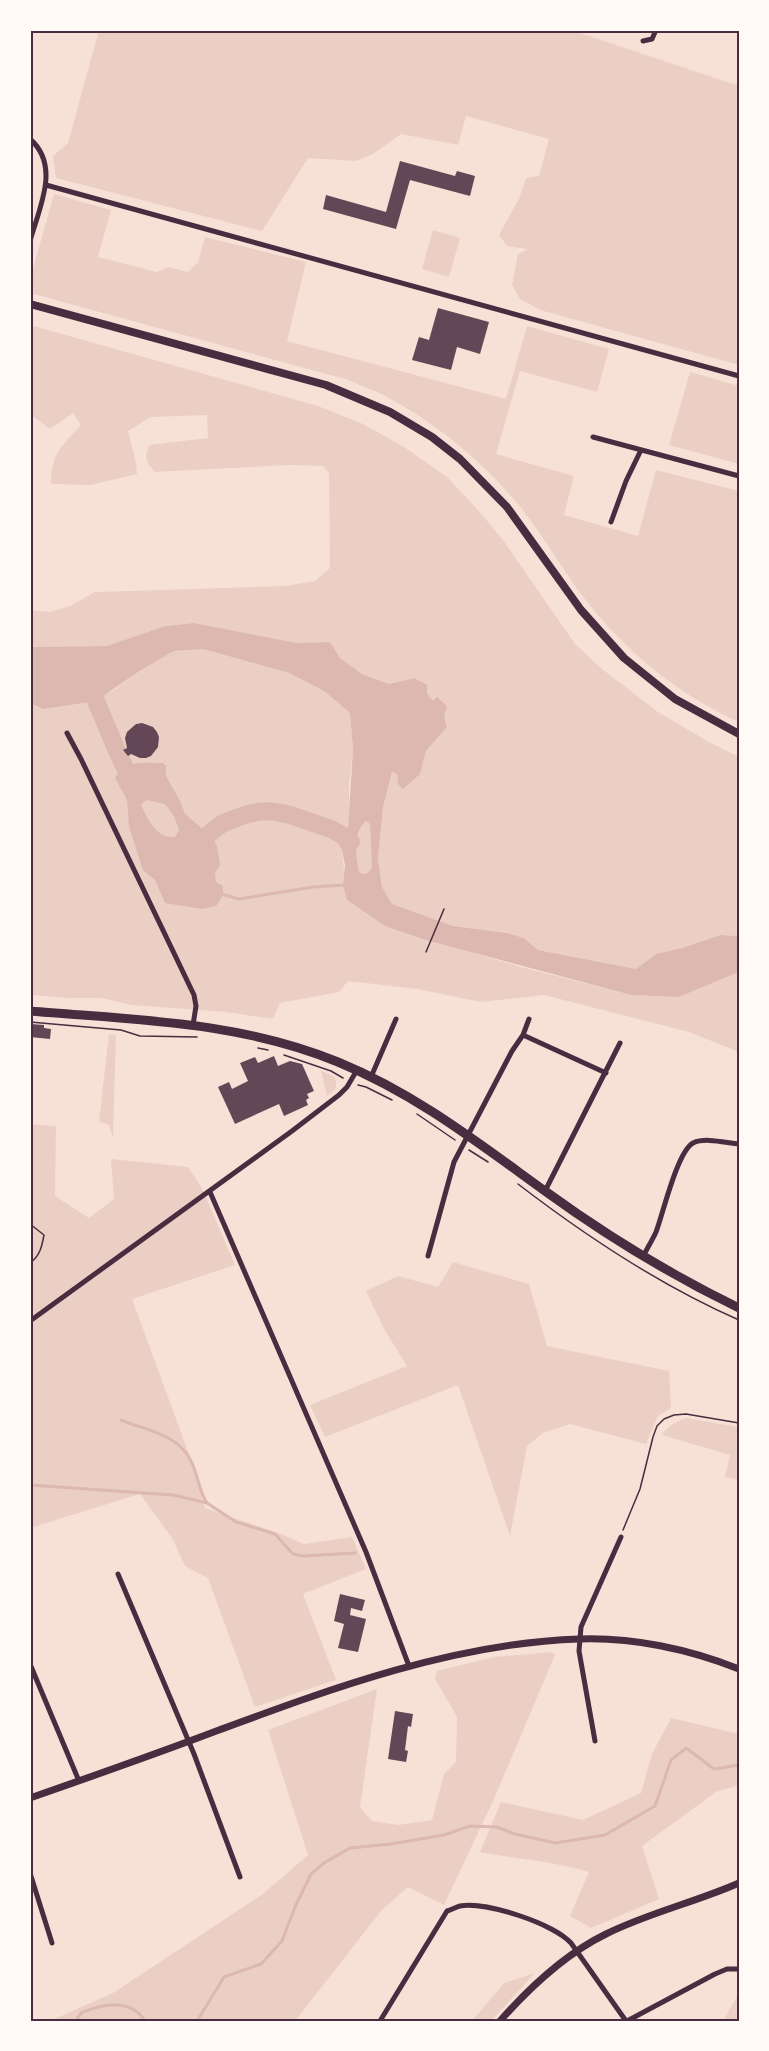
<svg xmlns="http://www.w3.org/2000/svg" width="769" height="2051" viewBox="0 0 769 2051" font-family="Lato,sans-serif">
  <rect width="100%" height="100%" fill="#f7e1d7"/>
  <path fill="#ebcfc5" d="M99 30H571L739 86V365L540 310 520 299 512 285 518 254 528 249 507 246 499 235 519 199 526 178 539 176 549 139 466 116 458 145 401 134 373 154 356 161 308 158 262 231 56 178 53 156 68 143Z
    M54 194 111 210 98 257 157 272 168 267 188 272 198 262 205 237 306 262 287 341 506 399 527 326 609 349 597 392 520 371 496 454 574 476 564 515 638 536 656 470 739 491V722C683 697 631 656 592 608 563 573 542 531 512 497 477 457 434 422 387 397 374 390 359 385 345 379L30 293V279Z
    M433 230 460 238 449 277 422 269Z
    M30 325 318 406 363 424 404 447 447 477 479 511 503 540 575 644 602 669 658 712 709 742 739 757V936L720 935 682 948 656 954 636 969 538 950 524 938 507 933 453 926 392 904 382 887 378 858 383 807 392 772 420 774 426 751 447 727 433 701 414 678 389 684 362 674 340 658 330 642 297 643 194 623 165 626 107 646 30 647V610L50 612 70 606 95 592 285 586 315 581 330 568 329 473 323 466 287 465 155 472C146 462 144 458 149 445L208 438 207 415 151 417 128 431 136 463 137 474 90 485 51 484C51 453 62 446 81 425L73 413 50 429 30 414Z
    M690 372 739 386V464L669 445Z
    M203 649 289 673 324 691 350 713 353 750 349 785V823L348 829 335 839 342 850 347 900 385 926 521 967 631 995 679 997 739 972V1052L689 1032 544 995 481 1002 417 989 348 981 339 992 280 1003 273 1019 226 1012 131 1005 102 998H68L30 995V703L43 709 112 691 138 672 174 651Z
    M366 821 369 823 370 828 372 867 368 873 364 874 359 872C356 854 353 835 366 821Z
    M109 1034 116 1035 113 1137 108 1124 99 1122Z
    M321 1071C332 1074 339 1077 335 1090L327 1096Z
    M30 1124 56 1126 55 1196 89 1218 114 1199 111 1159 188 1167 202 1188 235 1265 132 1299 197 1476 205 1508 281 1534 304 1544 352 1537 366 1569 303 1594 336 1680 255 1707 208 1578 185 1566 172 1538 140 1494 30 1528Z
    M453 1262 529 1284 547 1346 669 1371 671 1408 658 1416 646 1444 570 1424 543 1433 527 1446 510 1536 458 1385 325 1437 310 1405 407 1366 384 1329 366 1291 398 1276 438 1287Z
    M686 1418 739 1427V1480L725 1477 730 1455 662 1435C668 1425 676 1422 686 1418Z
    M552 1652 555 1655 494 1799 444 1905 408 1887 381 1911 295 2021H50L113 1993 263 1894 308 1855 268 1730 377 1689 360 1807 372 1821 398 1825 432 1820 444 1774 456 1762 457 1717 435 1679 437 1671 494 1657Z
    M671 1718 739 1734V1785L716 1792 642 1846 659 1899 591 1928 570 1916 589 1872C554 1861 516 1859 480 1852L501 1802 583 1820 641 1793 652 1754Z
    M535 1973 491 2021H472L504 1983Z
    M739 1993V2021H723Z"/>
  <path fill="#dcb8b0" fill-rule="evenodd" d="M194 623 297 643 330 642 340 658 362 674 389 684 414 678 427 685V693L433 701 437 697 447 706 444 717 447 727 426 751 420 774 403 789 398 784 397 774 392 772 383 807 378 858 382 887 392 904 453 926 507 933 524 938 538 950 636 969 656 954 682 948 720 935 739 936V972L679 997 631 995 426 940 385 926 347 900 343 885 345 865 342 850 335 839 339 832 348 829 353 749 350 713 324 691 289 673 203 649 174 651 138 672 96 701 43 709 30 703V647L107 646 165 626ZM366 821 369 823 370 828 372 867 368 873 364 874 359 872C356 854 352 835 366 821Z
    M163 763 166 766V776L180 801 185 814 210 835 217 846 220 865 215 873 216 882 223 886V895L216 906 202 909 165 903 155 880 143 870 129 827 127 800 115 778C129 759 141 763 163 763ZM146 800 165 804 174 816 179 830 175 837C156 839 148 819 141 805Z"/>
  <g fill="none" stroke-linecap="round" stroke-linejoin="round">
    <path stroke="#dcb8b0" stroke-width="3" d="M221 894 239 899 313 887 345 885
      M121 1420C148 1431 179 1434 192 1463 198 1476 199 1491 207 1503
      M30 1485 173 1495 207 1503 236 1522 275 1534 293 1554 303 1556 355 1553
      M76 2021 81 2013C101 2004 131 1998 145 2021
      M197 2021 224 1977 261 1964 282 1941 295 1907 311 1874 324 1863 350 1848 391 1844 444 1835 470 1826 497 1827 515 1834 555 1843 605 1835 655 1806 671 1760 686 1748 714 1769 739 1765"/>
    <path stroke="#dcb8b0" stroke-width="18" d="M96 701 117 751 134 787
      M191 846C205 842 211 829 224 823 257 808 272 808 305 820 326 828 333 827 351 842"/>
  </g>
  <path fill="#644757" d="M400 161 455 176 457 171 475 176 470 196 410 180 396 229 323 209 326 195 386 212Z
    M438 308 489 322 480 354 457 347 451 370 412 360 419 337 429 340Z
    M142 723 153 727 157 732 159 737 158 747 151 756 146 758H140L131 754 128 756 123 750 127 748 125 738 127 732 136 724Z
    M31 1024 44 1025V1028L51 1029 50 1039 30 1037Z
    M274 1056 278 1066 290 1061 302 1064 314 1091 307 1094 309 1098 306 1100 308 1105 284 1116 279 1104 235 1124 218 1087 229 1082 232 1089 248 1081 240 1063 255 1057 258 1063Z
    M340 1594 365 1600 362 1611 351 1608 350 1615 366 1619 358 1652 338 1648 344 1624 334 1621Z
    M395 1711 413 1714 411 1727 408 1726 405 1750 408 1751 406 1762 388 1759Z"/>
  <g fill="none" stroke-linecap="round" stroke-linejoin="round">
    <path stroke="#4a2c40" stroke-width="1.5" d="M426 952 444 909
      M30 1022 121 1030 140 1036 197 1037
      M258 1048 268 1050
      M284 1055 331 1071 343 1078
      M358 1085 366 1087 392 1100
      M417 1114 455 1140
      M469 1150 488 1162
      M518 1184C587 1237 659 1285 739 1320
      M30 1224 44 1235C42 1246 40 1256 30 1263
      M623 1530 640 1489 653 1437 657 1426 664 1419 674 1415 686 1414 739 1423"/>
    <path stroke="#4a2c40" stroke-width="5" d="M643 41 652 39 656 30
      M30 139C61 166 39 208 30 241
      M46 185 739 376
      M593 437 739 476
      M611 522 626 481 641 450
      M67 733 81 759 194 995 196 1006 193 1025
      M523 1035 606 1073
      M371 1077 396 1019
      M545 1191 620 1043
      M210 1192 366 1552 409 1666
      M428 1256 454 1162 512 1051 523 1035 529 1019
      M643 1257C647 1248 652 1241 656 1232 663 1214 677 1152 693 1143 706 1137 726 1143 739 1144
      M30 1321 292 1131 339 1095 347 1087 357 1070
      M118 1574 194 1754 240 1877
      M30 1664 79 1781
      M595 1741 579 1651 581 1627 621 1537
      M30 1873 52 1943
      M380 2021 447 1911C451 1910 456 1907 460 1906 486 1901 554 1924 571 1943L626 2021
      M627 2021 715 1974 727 1969H737"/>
    <path stroke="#4a2c40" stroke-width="7" d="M30 1798C93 1776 156 1754 219 1730 333 1688 455 1643 579 1639 632 1637 689 1649 739 1669
      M500 2021C530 1987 565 1954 606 1934 648 1913 696 1902 739 1883"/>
    <path stroke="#4a2c40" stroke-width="8" d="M30 304 326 385 390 412 432 437 460 459 507 507 581 610 624 658 675 699 739 734"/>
    <path stroke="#4a2c40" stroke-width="9" d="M30 1011C134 1020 239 1021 338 1062 416 1094 477 1142 545 1191 607 1236 671 1275 739 1308"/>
  </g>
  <rect width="769" height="2051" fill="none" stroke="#fffaf5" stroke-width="63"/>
  <rect x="32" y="32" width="706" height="1988" fill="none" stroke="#4a2c40" stroke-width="2"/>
</svg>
